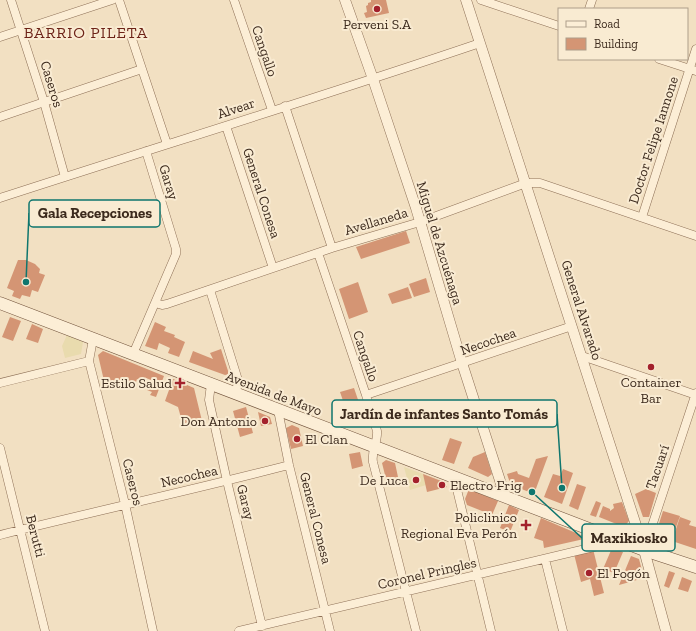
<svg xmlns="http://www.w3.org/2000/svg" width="696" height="631" viewBox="0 0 696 631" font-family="'Zilla Slab',serif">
  <rect width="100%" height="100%" fill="#f2e0c2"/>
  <path fill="#e9dbae" d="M67 335 83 342 81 354 65 358 62 346Z
    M404 467 423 474 426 485 410 490Z"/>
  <path fill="#d49574" d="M371 0H386L389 13 366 18 364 13 367 12 366 6 368 5V3L371 2Z
    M406 231 410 243 361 259 356 247Z
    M18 260H26L35 264 40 269 39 273 45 275 38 292 32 290 30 297 22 295 20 299 12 296 14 291 7 288Z
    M426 278 430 292 414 297 409 284Z
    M358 282 368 312 349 319 339 289Z
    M408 287 412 298 392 304 388 294Z
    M10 317 21 321 13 341 2 337Z
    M155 322 166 327 164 331 175 335 174 337 185 342 179 357 168 353 170 348 159 343 157 350 145 346Z
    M32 324 43 329 38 343 26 339Z
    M221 349 229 374 225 375 189 362 193 351 213 359 210 353Z
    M103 351 164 376 156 397 150 395 152 392 147 390 151 380 146 378 144 382 137 379 135 385 124 381 105 385 98 355Z
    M173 379 194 388 202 421 183 425 178 407 165 401Z
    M354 388 367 426 350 421 340 392Z
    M246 407 253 433 240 437 233 411Z
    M258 412 270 417 272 424 261 426Z
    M292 425 299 428 303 446 291 449 286 428Z
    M450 438 462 442 454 464 442 460Z
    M360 452 363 466 352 469 349 454Z
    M485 452 492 474 488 477 468 468 473 457Z
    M548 456 534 494 514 486 509 480 507 474 517 471 518 474 529 478 536 459Z
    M386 460 395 463 398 477 386 479 382 463Z
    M563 469 573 473 562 504 544 497 553 474 560 476Z
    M423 474 444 482 447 487 427 492Z
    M577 484 586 487 578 510 569 506Z
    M469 489 498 501 492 515 467 505 465 499Z
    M646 489 656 493 649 517H643L635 494Z
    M596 501 601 503 596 517 590 515Z
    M622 502 629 521 624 527 599 517 603 506 610 509V511L614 508 613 504Z
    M509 505 519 510 510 532 500 528Z
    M663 511 680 516 671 541 658 536 656 533Z
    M680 517 691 521 689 525 696 527V549L672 541Z
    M541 518 583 536 584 539 544 548 543 541 534 538Z
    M612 548 623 552 614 573 603 569Z
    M593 549 604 593 594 596 590 579 581 582 574 554Z
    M631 556 639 559 644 578 619 585Z
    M669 571 675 573 669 588 664 586Z
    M682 577 692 581 688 592 678 589Z"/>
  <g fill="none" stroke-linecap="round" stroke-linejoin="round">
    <g stroke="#8e7057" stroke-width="9">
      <path id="minor" d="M11 0 44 102 65 177
        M119 0 167 144
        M234 0 272 110
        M481 0 559 26
        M589 9 592 0
        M0 37 112 0
        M659 59 696 71
        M285 106 332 248
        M0 117 142 69
        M226 126 273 268
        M0 198C160 146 321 97 480 43
        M642 217 696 49
        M318 253 366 395 377 431C378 442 371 451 373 462L416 631
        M210 290 238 380 236 394
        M155 303 162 305 167 304 332 248 420 222 526 183H540L696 236
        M93 339 89 361 125 504 153 631
        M133 354 176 254V249L146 151
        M582 356 696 395
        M0 383 89 361
        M211 384 209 400 227 481 262 626
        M366 395 572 326
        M278 410 289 465 330 631
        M0 448 45 631
        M454 477 491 631
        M0 535C96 511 193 490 289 465
        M644 550 696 393
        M545 559 563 631
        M239 631 619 541"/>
    </g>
    <g stroke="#8e7057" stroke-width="11">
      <path id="tertiary" d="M345 0 373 79 416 208 462 363 505 496
        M466 0 644 550 666 631"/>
    </g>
    <g stroke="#70513a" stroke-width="13">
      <path id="secondary" d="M0 303 644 550 696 567"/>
    </g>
    <use href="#minor" stroke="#fceed6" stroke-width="8"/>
    <use href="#tertiary" stroke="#fceed6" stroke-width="10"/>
    <use href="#secondary" stroke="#fceed6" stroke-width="12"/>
  </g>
  <g fill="#a3212c" stroke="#f9ebd2" stroke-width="1.5">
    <circle cx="377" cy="9" r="4"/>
    <circle cx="651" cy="367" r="4"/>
    <path d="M178 377h4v4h4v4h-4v4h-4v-4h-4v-4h4z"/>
    <circle cx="265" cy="421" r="4"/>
    <circle cx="297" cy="439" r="4"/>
    <circle cx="416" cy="480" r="4"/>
    <circle cx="442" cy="485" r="4"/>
    <path d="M524 519h4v4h4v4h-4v4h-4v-4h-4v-4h4z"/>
    <circle cx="589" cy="573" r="4"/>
  </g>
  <g text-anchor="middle" stroke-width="4" stroke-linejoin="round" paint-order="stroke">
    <g font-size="14" fill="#3c2a1d" stroke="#f9ebd2" text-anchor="end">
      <text x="377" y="29" text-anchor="middle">Perveni S.A</text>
      <text x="651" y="387" text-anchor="middle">Container<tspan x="651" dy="16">Bar</tspan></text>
      <text x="172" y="388">Estilo Salud</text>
      <text x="257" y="426">Don Antonio</text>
      <text x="305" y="444" text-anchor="start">El Clan</text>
      <text x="408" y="485">De Luca</text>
      <text x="450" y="490" text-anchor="start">Electro Frig</text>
      <text x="517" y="522">Policlinico<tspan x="517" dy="16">Regional Eva Perón</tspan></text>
      <text x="597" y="578" text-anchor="start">El Fogón</text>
    </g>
    <g font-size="14" fill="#3c2a1d" stroke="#f9ebd2">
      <text transform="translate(265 51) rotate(71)" y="5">Cangallo</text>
      <text transform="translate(52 84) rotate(73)" y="5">Caseros</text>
      <text transform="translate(236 108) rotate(-18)" y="5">Alvear</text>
      <text transform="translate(653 140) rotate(-72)" y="5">Doctor Felipe Iannone</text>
      <text transform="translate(169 182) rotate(73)" y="5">Garay</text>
      <text transform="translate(262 193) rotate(72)" y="5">General Conesa</text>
      <text transform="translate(376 221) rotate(-17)" y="5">Avellaneda</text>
      <text transform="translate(440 243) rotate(73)" y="5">Miguel de Azcuénaga</text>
      <text transform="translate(582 310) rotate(72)" y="5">General Alvarado</text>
      <text transform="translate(488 341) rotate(-19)" y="5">Necochea</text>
      <text transform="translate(366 356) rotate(71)" y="5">Cangallo</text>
      <text transform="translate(274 393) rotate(21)" y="5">Avenida de Mayo</text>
      <text transform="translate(657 467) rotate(-71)" y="5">Tacuarí</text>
      <text transform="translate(189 476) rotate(-13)" y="5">Necochea</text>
      <text transform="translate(133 482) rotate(76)" y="5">Caseros</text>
      <text transform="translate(246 502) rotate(76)" y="5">Garay</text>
      <text transform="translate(316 518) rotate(76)" y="5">General Conesa</text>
      <text transform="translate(36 536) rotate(76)" y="5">Berutti</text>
      <text transform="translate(427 573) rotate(-13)" y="5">Coronel Pringles</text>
    </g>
    <g font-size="16" letter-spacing="1" fill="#6d2318" stroke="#f9ebd2">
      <text x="86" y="38">BARRIO PILETA</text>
    </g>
  </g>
  <path fill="none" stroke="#0f766e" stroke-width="1.5" d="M26 282L29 213M562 488L557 414M532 492L582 538"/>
  <g fill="#0f766e" stroke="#f9ebd2" stroke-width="1.5">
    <circle cx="26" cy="282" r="4"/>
    <circle cx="562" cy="488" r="4"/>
    <circle cx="532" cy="492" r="4"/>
  </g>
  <g fill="#f9ebd2" stroke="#0f766e" stroke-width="1.5">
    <rect x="29" y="200" width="131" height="27" rx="4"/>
    <rect x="332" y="400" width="225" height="27" rx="4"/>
    <rect x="582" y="524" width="93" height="27" rx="4"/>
  </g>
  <g font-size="15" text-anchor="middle" font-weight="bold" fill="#3c2a1d">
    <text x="95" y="218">Gala Recepciones</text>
    <text x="444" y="419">Jardín de infantes Santo Tomás</text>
    <text x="629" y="543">Maxikiosko</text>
  </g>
  <rect x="558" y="8" width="130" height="52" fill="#f9ebd2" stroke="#ad9e8a"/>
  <rect x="566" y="21" width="20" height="6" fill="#fceed6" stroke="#ad9e8a"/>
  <text x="594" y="28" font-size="12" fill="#3c2a1d">Road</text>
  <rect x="566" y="38" width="20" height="12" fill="#d49574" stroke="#ad9e8a"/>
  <text x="594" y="48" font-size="12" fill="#3c2a1d">Building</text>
</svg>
